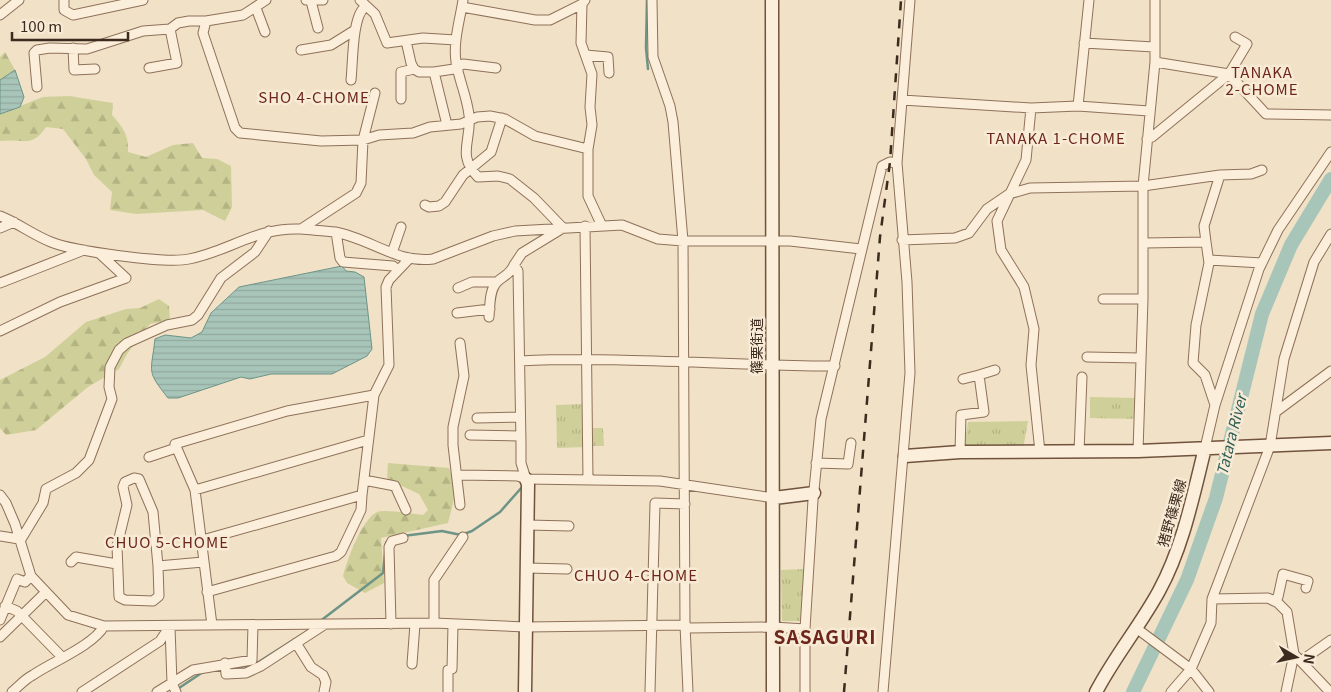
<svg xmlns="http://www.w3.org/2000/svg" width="1331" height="692" viewBox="0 0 1331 692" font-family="Georgia,'Noto Sans JP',serif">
  <defs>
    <pattern id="forest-firs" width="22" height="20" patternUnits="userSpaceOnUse" patternTransform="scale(1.25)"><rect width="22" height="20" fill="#cfd099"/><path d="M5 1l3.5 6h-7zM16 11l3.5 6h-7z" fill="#b3b383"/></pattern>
    <pattern id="park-tufts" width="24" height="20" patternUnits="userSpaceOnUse" patternTransform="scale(1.25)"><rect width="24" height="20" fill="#cfd099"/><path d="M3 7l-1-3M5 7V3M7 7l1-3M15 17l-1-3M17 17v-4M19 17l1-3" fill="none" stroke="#b3b383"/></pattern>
    <pattern id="water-rules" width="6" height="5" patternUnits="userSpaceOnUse" patternTransform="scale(1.25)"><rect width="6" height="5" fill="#a8c5ba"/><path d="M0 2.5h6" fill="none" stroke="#92a99f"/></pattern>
  </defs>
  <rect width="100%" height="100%" fill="#f1e1c6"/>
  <path fill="url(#forest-firs)" d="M5 52 15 70 0 80V57Z
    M69 96 113 103 112 115C123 127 129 136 128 152L146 157 173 145 193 143 202 158 217 159 231 166 232 207 225 221 203 210 136 214 110 210 112 192 94 175 86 159 63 129 46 127C32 149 22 138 0 141V114L43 97Z
    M159 299 169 306 170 320 150 324 127 354 119 369 88 387 36 430 6 435 0 428V380L45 357 86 322 126 309 140 308Z
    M388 463 449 468C458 492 454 499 448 523L381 538 384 583 365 593 347 583 343 576C347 560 362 519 377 512 385 509 413 514 423 515L428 510 419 494 387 479Z"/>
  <path fill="url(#park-tufts)" d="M1090 397 1137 398V419L1090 418Z
    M585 404V447L557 448 556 405Z
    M1028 421 1023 449 964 450 968 422Z
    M593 428H603L604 446H593Z
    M804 569 802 621H782L781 570Z"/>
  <path fill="url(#water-rules)" stroke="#6d9487" d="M15 70 24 97 20 107 0 114V80Z
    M342 266 346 271 355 272 364 277 372 349 367 356 332 374H271L250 379 241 377 178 398H168C146 370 151 374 155 339L165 335 191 338 202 332 211 313 239 287Z"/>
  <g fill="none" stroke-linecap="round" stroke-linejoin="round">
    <path stroke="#6d9487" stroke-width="2.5" d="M647 0 646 48 648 69
      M403 536 442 531 461 535 472 531 500 512 523 486
      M319 622 383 573 386 543 389 540
      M257 663 309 630
      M228 669 252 665
      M176 690 203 672"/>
    <path stroke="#a8c5ba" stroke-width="14" d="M1133 692 1187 580 1216 498 1262 314 1291 245 1331 179"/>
    <g stroke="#8e715a" stroke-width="11">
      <path id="street" d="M64 0V10L73 15 143 0
        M266 0 243 15 206 21 203 33 235 128 240 133 321 141 363 140 379 135 413 133 430 127 461 124 477 117 490 116 505 119 535 136 588 149
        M306 0H323
        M360 0 375 14 387 43 423 38 456 40
        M463 0C460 20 453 41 456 62 459 80 467 97 469 115 472 140 456 155 478 177L498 176 510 179 534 198 563 228 522 253 514 265 518 271 521 444V463L526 479
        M585 0 582 4 581 43 592 74 590 107 592 125 588 149V196L602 226
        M652 0 653 57 670 106 673 122 683 241 685 625 688 692
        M1089 0 1078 106 1149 111
        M311 1 318 28
        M462 7 535 20H550L582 4
        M256 8 265 32
        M0 15 19 0
        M406 41 411 63 414 69 419 72H434L454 69 463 64 496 68
        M1084 43 1154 47
        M73 48 74 70 95 69
        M301 50 331 45 355 30
        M586 55 608 57 609 73
        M1155 62 1229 74 1247 44 1235 37
        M149 68 177 63 170 29
        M434 72 447 125
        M351 80C353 63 352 16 365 7
        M37 87 34 53 37 50 50 48 87 49 143 31 170 29 178 23 189 21H206
        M401 99V72L414 69
        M902 100 1031 108 1078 106
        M1031 108 1026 160 997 221 1001 250 1024 287 1034 329 1031 365 1040 452
        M1147 139 1152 137 1229 74 1266 114 1331 115
        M1220 175 1251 174 1262 170
        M425 205 429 207 439 206 445 202 463 175 491 152 502 118
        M0 216C18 223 33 235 51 242 73 251 166 264 189 259 230 251 256 227 301 229 312 230 325 231 335 232 369 238 398 264 433 259L493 236 515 231 622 225 658 239 683 241H790L861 249
        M585 226 588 480
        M0 228 14 222
        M301 229 356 193 361 183 363 140 375 93
        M336 232 340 258 343 262 393 266 398 270
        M902 240 955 238 969 233 987 209 1009 194 1030 188 1143 186 1220 175 1204 226 1206 242
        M1144 243 1206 242 1209 263 1196 325 1193 363 1205 375 1215 405
        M392 253 401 227
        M1209 260 1262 263
        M0 283 84 250
        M458 288 472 282H497
        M1103 299H1143
        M457 313 490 309
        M489 317C490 307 489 290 497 282 503 276 510 275 514 265
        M0 331 60 302 126 278 99 253
        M1087 357 1141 358
        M520 361C625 356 730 366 835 366
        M963 379 979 375
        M1277 411 1331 371
        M477 418 520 417
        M470 435 520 436
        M1205 448 1215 405 1259 269 1278 230 1331 152
        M1138 451 1143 299V186L1155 62V0
        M960 452 961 415 984 412 979 375 995 370
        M1079 452 1082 377
        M149 457 176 448
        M816 463 848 464 851 443
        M458 475 518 476 526 479 660 481 774 498
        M364 480 395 486 406 510
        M195 490 368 440
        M0 495 6 503 15 524 31 576 68 615 104 626 434 623 526 627 685 625 689 628 773 627 805 629
        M460 505 453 445V427L464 376 460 343
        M528 525 569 526
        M0 536 19 539
        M200 539H206L362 495 374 395 389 365 386 287 389 280 410 258
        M20 541 43 503 46 489 76 473 89 460 112 399 109 387 110 367 119 350 127 343 167 325 192 320 198 315 221 278 255 252 269 231
        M71 562 76 557 117 564
        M158 566 153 512 139 479 134 478 125 482 123 487 127 505 117 546 119 597 125 600 153 601 159 596 158 566 203 562
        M527 568 567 569
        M207 592 336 556 341 552 361 510 362 495
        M1212 599 1268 598 1278 603 1287 612 1294 654 1286 692
        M1274 601 1278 597 1283 574 1308 581 1306 588
        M5 606 17 611 62 657
        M0 620 17 579 25 582 31 576
        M434 623V580L463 537
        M391 624 389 547 392 541 403 538
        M212 625 195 490 175 444 287 411 374 395
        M170 627 172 683 176 692
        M1136 628 1191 669 1209 692
        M0 637 46 592
        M296 643 311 667 323 675 326 682 324 692
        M1294 654 1330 692
        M1301 661 1331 640
        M225 663 226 674 246 673 261 666 324 625
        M412 664 415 624
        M12 692C19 686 25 679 33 675 52 662 94 645 104 626
        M82 692 160 641 170 626
        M157 692 193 670 252 660 253 625
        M448 692V670L452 669 453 624
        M650 692 655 503 685 504
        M805 692V629L813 500 821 419 882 166 890 162 897 163
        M883 692 910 373 907 282 897 163 910 0
        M1171 692 1191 669 1211 623 1212 599 1270 446 1284 359 1314 262 1331 234"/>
    </g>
    <g stroke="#70523d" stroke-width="15">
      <path id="secondary" d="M772 0 773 692
        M905 456 960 452 1138 451 1331 443
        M774 498 814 493
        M525 692 528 484 526 479
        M1096 692C1114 657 1140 626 1159 591 1183 547 1193 496 1205 448"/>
    </g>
    <use href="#street" stroke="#fbeeda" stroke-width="9"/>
    <use href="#secondary" stroke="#fbeeda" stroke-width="12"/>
    <path stroke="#3d2b1f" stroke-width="2.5" stroke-dasharray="9 9" stroke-linecap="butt" d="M844 692 880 237 890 162 901 0"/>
  </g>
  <g text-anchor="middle" stroke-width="5" stroke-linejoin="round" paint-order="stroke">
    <g font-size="14" fill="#3d2b1f" stroke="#f8ebd6">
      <text transform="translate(757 346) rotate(-90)" y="5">篠栗街道</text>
      <text transform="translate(1172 513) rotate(-74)" y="5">猪野篠栗線</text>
    </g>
    <g font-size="15" letter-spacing="1" fill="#6d261b" stroke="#f8ebd6">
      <text x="1262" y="78">TANAKA<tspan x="1262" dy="17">2-CHOME</tspan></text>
      <text x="314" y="103">SHO 4-CHOME</text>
      <text x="1056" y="144">TANAKA 1-CHOME</text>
      <text x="167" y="548">CHUO 5-CHOME</text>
      <text x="636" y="581">CHUO 4-CHOME</text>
    </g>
    <g font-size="15" font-style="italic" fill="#2d5e57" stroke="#f8ebd6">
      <text transform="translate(1232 435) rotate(-76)" y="5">Tatara River</text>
    </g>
    <g font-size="19" font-weight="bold" letter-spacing="1" fill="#6d261b" stroke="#f8ebd6">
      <text x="825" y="644">SASAGURI</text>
    </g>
  </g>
  <g transform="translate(1296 657) rotate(99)" stroke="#f8ebd6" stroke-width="4" paint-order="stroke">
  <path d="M0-4L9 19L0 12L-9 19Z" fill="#3d2b1f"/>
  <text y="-8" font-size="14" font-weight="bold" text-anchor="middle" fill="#3d2b1f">N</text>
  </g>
  <path d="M12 32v8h116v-8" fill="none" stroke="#3d2b1f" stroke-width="2.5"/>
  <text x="20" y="32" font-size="15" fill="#3d2b1f" stroke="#f8ebd6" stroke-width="4" paint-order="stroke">100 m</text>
</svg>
